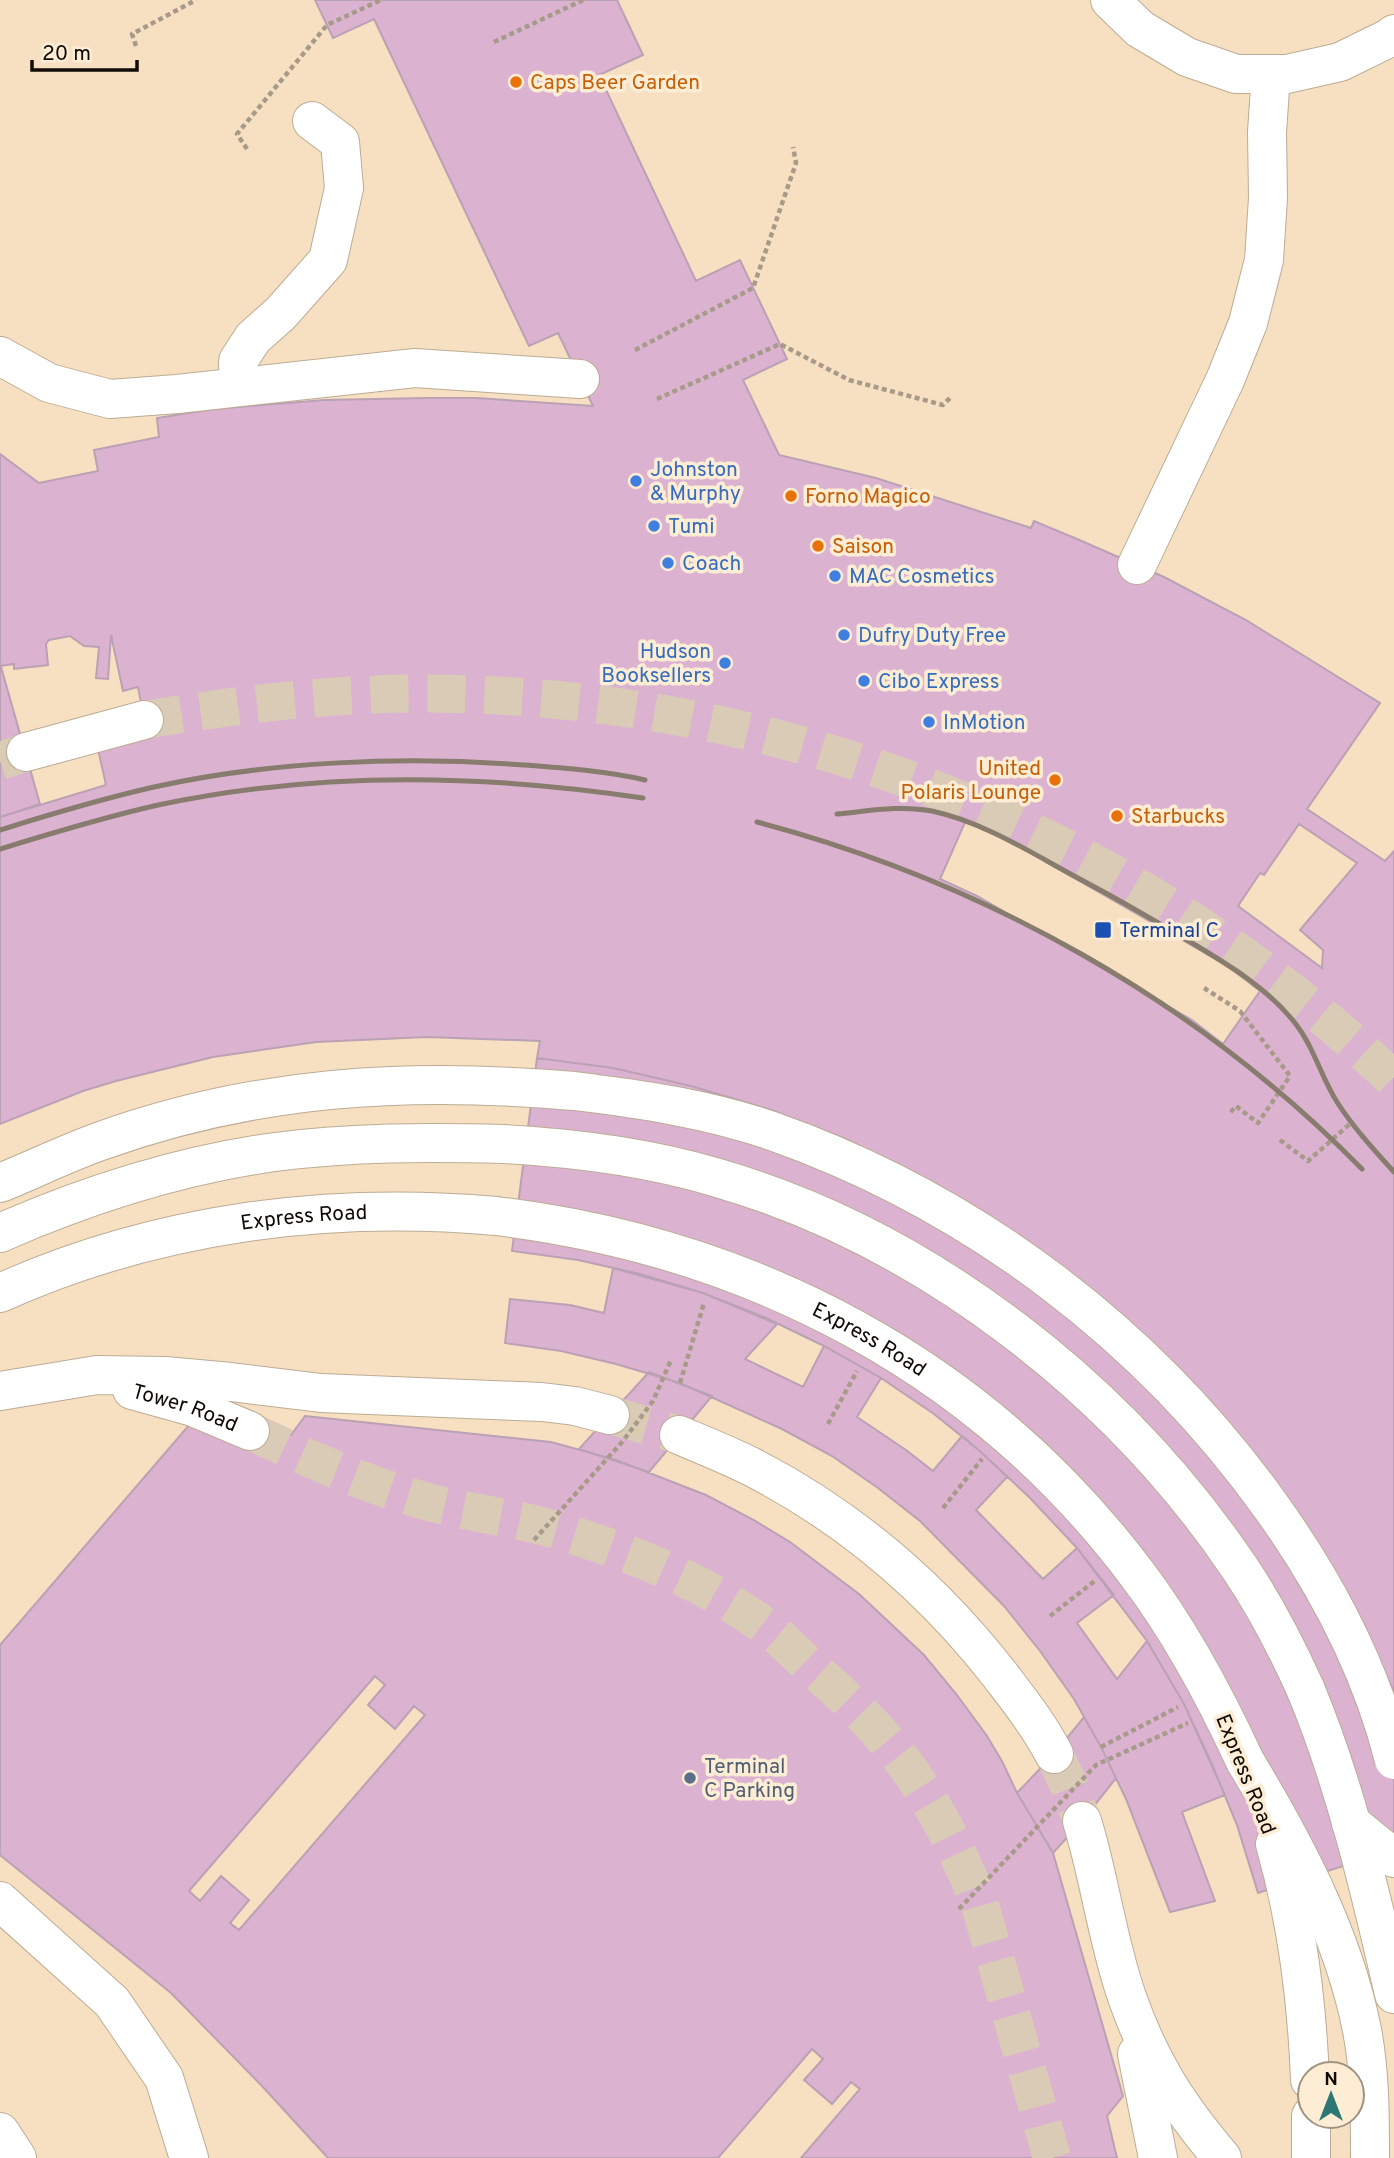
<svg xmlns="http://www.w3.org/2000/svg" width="1394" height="2158" viewBox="0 0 1394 2158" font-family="Overpass,sans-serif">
  <rect width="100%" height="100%" fill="#feedd5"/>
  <path fill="#f6e0c1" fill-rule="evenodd" d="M0 0H1394V2158H0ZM1310 2074H1352V2116H1310Z"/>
  <path fill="#dcb2d1" stroke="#baa1b3" stroke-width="2" fill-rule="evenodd" d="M315 0H617L643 55 599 75 696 281 740 260 787 359 743 380 779 455 876 478 1031 528 1034 521 1077 539 1164 577 1246 620 1380 703 1307 809 1385 861 1394 851V1692L1359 1616 1168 1360 1108 1303 1050 1257 984 1212 915 1173 843 1138 771 1110 691 1086 613 1068 537 1058 540 1041 427 1037 316 1042 213 1057 116 1081 83 1091 0 1124V817L106 785 98 749 148 738 138 687 123 691 111 635 108 679 96 678 99 647 84 646 70 636 49 640 46 644 48 665 14 669V664L0 666V454L39 483 98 471 94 450 159 437 157 418 214 409 324 400 426 398H477L593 406 558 333 529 346 374 19 333 38ZM1299 824 1357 863 1300 930 1323 950 1322 968 1238 906 1260 873 1264 875Z
    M1 667 40 804 0 817V668Z
    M966 820 1001 836 1226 965 1260 991 1223 1044 1192 1020 977 896 940 879Z
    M537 1058 613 1068 691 1086 771 1110 843 1138 915 1173 984 1212 1050 1257 1112 1307 1359 1616 1394 1692V1850L1258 1893 1237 1825 1211 1762 1184 1704 1147 1641 1077 1548 1029 1497 981 1452 934 1414 881 1378 824 1346 764 1317 703 1293 640 1274 578 1260 512 1251Z
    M613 1268 703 1293 777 1324 745 1359 803 1387 824 1346 881 1378 857 1417 906 1450 933 1471 962 1436 981 1452 1007 1477 976 1510 1043 1579 1077 1548 1114 1595 1077 1623 1117 1679 1147 1641 1184 1704 1225 1795 1182 1812 1215 1901 1170 1912 1126 1799 1101 1747 1074 1699 1040 1651 1004 1606 920 1521 878 1488 832 1456 782 1429 680 1383 616 1364 561 1351 505 1343 510 1299 570 1305 604 1313Z
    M649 1372 712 1396 649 1472 579 1449Z
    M305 1416 551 1442 616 1460 706 1495 752 1519 790 1542 859 1594 924 1655 957 1695 987 1736 1003 1763 1017 1793 1053 1853 1123 2096 1107 2116 1117 2158H801L860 2089 851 2082 832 2104 804 2080 823 2059 812 2049 718 2158H328L262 2086 171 1993 0 1855V1645L190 1424 291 1435ZM375 1676 385 1685 368 1705 395 1729 414 1706 425 1715 239 1930 230 1923 249 1900 221 1876 200 1901 189 1891Z
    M1084 1717 1101 1747 1116 1778 1082 1821 1053 1853 1017 1793 1054 1754Z"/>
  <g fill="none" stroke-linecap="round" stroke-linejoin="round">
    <path stroke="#dacbb6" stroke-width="38" stroke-dasharray="38 19" stroke-linecap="butt" d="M144 720C247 703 350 691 455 694 803 701 1142 840 1394 1080
      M0 761 26 752
      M610 1415 679 1435
      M250 1431C309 1459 368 1486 432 1503 476 1514 523 1519 566 1533 637 1555 712 1585 771 1631 786 1642 799 1657 814 1670 841 1693 867 1717 889 1744 929 1791 957 1848 980 1905L1052 2158
      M1054 1754 1068 1783 1082 1821"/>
    <g stroke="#bcac95" stroke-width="40">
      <g id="minor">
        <path d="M1110 0 1140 29 1187 57 1236 74H1287L1340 62 1389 38 1394 34"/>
        <path d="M0 356 49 383 110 399 177 394 415 368 580 379"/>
        <path d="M239 387 238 361 253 338 281 313 328 260 344 188 340 142 312 121"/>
        <path d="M1137 565 1225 380 1248 323 1264 260 1268 198 1267 132 1271 74"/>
        <path d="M26 752 144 720"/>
        <path d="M0 1183C32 1170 65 1154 98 1142 255 1085 408 1077 574 1091"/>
        <path d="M0 1233C87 1195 181 1165 275 1152 352 1142 428 1142 504 1144"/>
        <path id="s1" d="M0 1293C156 1223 326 1201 496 1216"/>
        <path id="s2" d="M132 1390 193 1407 250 1431"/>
        <path d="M0 1391 97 1375 165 1376 231 1382 321 1393 542 1402 575 1406 610 1415"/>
        <path d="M679 1435C703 1445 728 1455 752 1467 849 1517 933 1589 1000 1675 1019 1700 1039 1725 1054 1754"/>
        <path d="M1305 1688C1346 1786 1370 1891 1394 1994"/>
        <path d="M1245 1761C1295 1844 1343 1934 1362 2030 1370 2072 1370 2115 1370 2158"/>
        <path d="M1082 1821C1100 1879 1107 1940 1127 1997 1150 2063 1178 2106 1222 2158"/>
        <path d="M1351 1823 1394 1858"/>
        <path d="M1275 1844C1297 1921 1307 2001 1310 2080"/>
        <path d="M0 1901 112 2002 164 2078 189 2158"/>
        <path d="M1137 2054 1158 2158"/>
        <path d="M1311 2116V2158"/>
        <path d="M0 2132 17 2158"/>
      </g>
    </g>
    <path stroke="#a79a89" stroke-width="4.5" stroke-dasharray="5 3.5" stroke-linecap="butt" d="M494 42 583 0
      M136 46 132 34 196 0
      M247 149 237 134 327 25 381 0
      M635 350 753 288 796 163 793 147
      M657 399 780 344 849 380 943 405 950 398
      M1204 988 1240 1011 1290 1076 1258 1123 1236 1106 1230 1113
      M1280 1140 1308 1161 1352 1122
      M680 1383 704 1303
      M828 1424 857 1371
      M943 1508 982 1459
      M1050 1616 1096 1580
      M1101 1747 1178 1707"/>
    <use href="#minor" stroke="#fff" stroke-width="38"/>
    <path stroke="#877c6d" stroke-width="5" d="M837 814C869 811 900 805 932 811 983 822 1030 852 1076 877 1112 896 1147 916 1182 937 1222 961 1265 985 1295 1023 1314 1047 1321 1077 1337 1102 1353 1127 1374 1150 1394 1172
      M757 822C985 882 1197 1001 1362 1169
      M0 830C51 814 101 799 154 787 272 761 403 756 524 765 564 768 605 771 645 780
      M0 849C52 833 105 817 158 805 317 771 483 774 643 798"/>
    <g stroke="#bcac95" stroke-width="40" stroke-linecap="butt">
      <g id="minor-bridge">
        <path d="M574 1091C641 1099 708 1109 772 1131 973 1202 1149 1335 1272 1508 1327 1585 1371 1669 1394 1760"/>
        <path d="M504 1144C577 1148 649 1157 718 1178 927 1239 1118 1388 1239 1567 1265 1605 1286 1646 1305 1688"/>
        <path id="s3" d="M496 1216C752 1247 981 1366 1137 1574 1181 1632 1215 1696 1245 1761"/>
      </g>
    </g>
    <path stroke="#a79a89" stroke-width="4.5" stroke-dasharray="5 3.5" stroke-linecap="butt" d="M534 1540 623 1441 653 1401 671 1360
      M959 1909 1096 1765 1188 1723"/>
    <use href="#minor-bridge" stroke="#fff" stroke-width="38"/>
  </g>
  <g fill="#e8710a" stroke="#feedd5" stroke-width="2.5">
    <circle cx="516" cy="82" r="7"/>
    <circle cx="791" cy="496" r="7"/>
    <circle cx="818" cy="546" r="7"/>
    <circle cx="1055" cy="780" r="7"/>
    <circle cx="1117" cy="816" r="7"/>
  </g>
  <g fill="#3f7fe0" stroke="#feedd5" stroke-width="2.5">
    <circle cx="636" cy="481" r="7"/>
    <circle cx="654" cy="526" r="7"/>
    <circle cx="668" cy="563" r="7"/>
    <circle cx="835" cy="576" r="7"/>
    <circle cx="844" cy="635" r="7"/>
    <circle cx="725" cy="663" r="7"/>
    <circle cx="864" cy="681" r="7"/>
    <circle cx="929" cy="722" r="7"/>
  </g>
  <rect fill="#1a4fb4" stroke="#feedd5" stroke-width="2.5" x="1094" y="921" width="18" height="18" rx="3.5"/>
  <circle fill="#5c6f8a" stroke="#feedd5" stroke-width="2.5" cx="690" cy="1778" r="7"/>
  <g text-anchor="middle" stroke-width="7" stroke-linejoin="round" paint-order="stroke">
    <g font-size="21" fill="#c56008" stroke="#feedd5" text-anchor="start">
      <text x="530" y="89">Caps Beer Garden</text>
      <text x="805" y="503">Forno Magico</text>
      <text x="832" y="553">Saison</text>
      <text x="1041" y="775" text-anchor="end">United<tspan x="1041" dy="24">Polaris Lounge</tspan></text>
      <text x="1131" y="823">Starbucks</text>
    </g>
    <g font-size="21" fill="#366cbe" stroke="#feedd5" text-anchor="start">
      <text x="650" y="476">Johnston<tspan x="650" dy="24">&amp; Murphy</tspan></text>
      <text x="668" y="533">Tumi</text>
      <text x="682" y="570">Coach</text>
      <text x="849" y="583">MAC Cosmetics</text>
      <text x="858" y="642">Dufry Duty Free</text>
      <text x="711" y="658" text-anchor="end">Hudson<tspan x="711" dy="24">Booksellers</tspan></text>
      <text x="878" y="688">Cibo Express</text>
      <text x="943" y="729">InMotion</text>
    </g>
    <g font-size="21" fill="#164399" stroke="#feedd5" text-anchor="start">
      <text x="1119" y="937">Terminal C</text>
    </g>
    <g font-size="21" fill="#100b04" stroke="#feedd5">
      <text dy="7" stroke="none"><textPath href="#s1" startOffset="315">Express Road</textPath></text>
      <text dy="7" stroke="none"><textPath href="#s3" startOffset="396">Express Road</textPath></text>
      <text dy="7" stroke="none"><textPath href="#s2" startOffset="56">Tower Road</textPath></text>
      <text transform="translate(1246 1774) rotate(68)" y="7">Express Road</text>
    </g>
    <g font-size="21" fill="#4e5e75" stroke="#feedd5" text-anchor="start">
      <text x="704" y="1773">Terminal<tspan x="704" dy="24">C Parking</tspan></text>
    </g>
  </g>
  <g transform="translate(1331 2095)"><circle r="33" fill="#feedd5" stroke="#9f9381" stroke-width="2"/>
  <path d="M0-5L12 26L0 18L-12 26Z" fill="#2d7774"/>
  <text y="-10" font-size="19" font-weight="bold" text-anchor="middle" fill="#100b04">N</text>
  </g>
  <path d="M32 60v10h105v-10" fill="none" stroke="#100b04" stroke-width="3.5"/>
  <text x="42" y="60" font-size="21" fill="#100b04" stroke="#feedd5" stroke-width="5" paint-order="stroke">20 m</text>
</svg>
